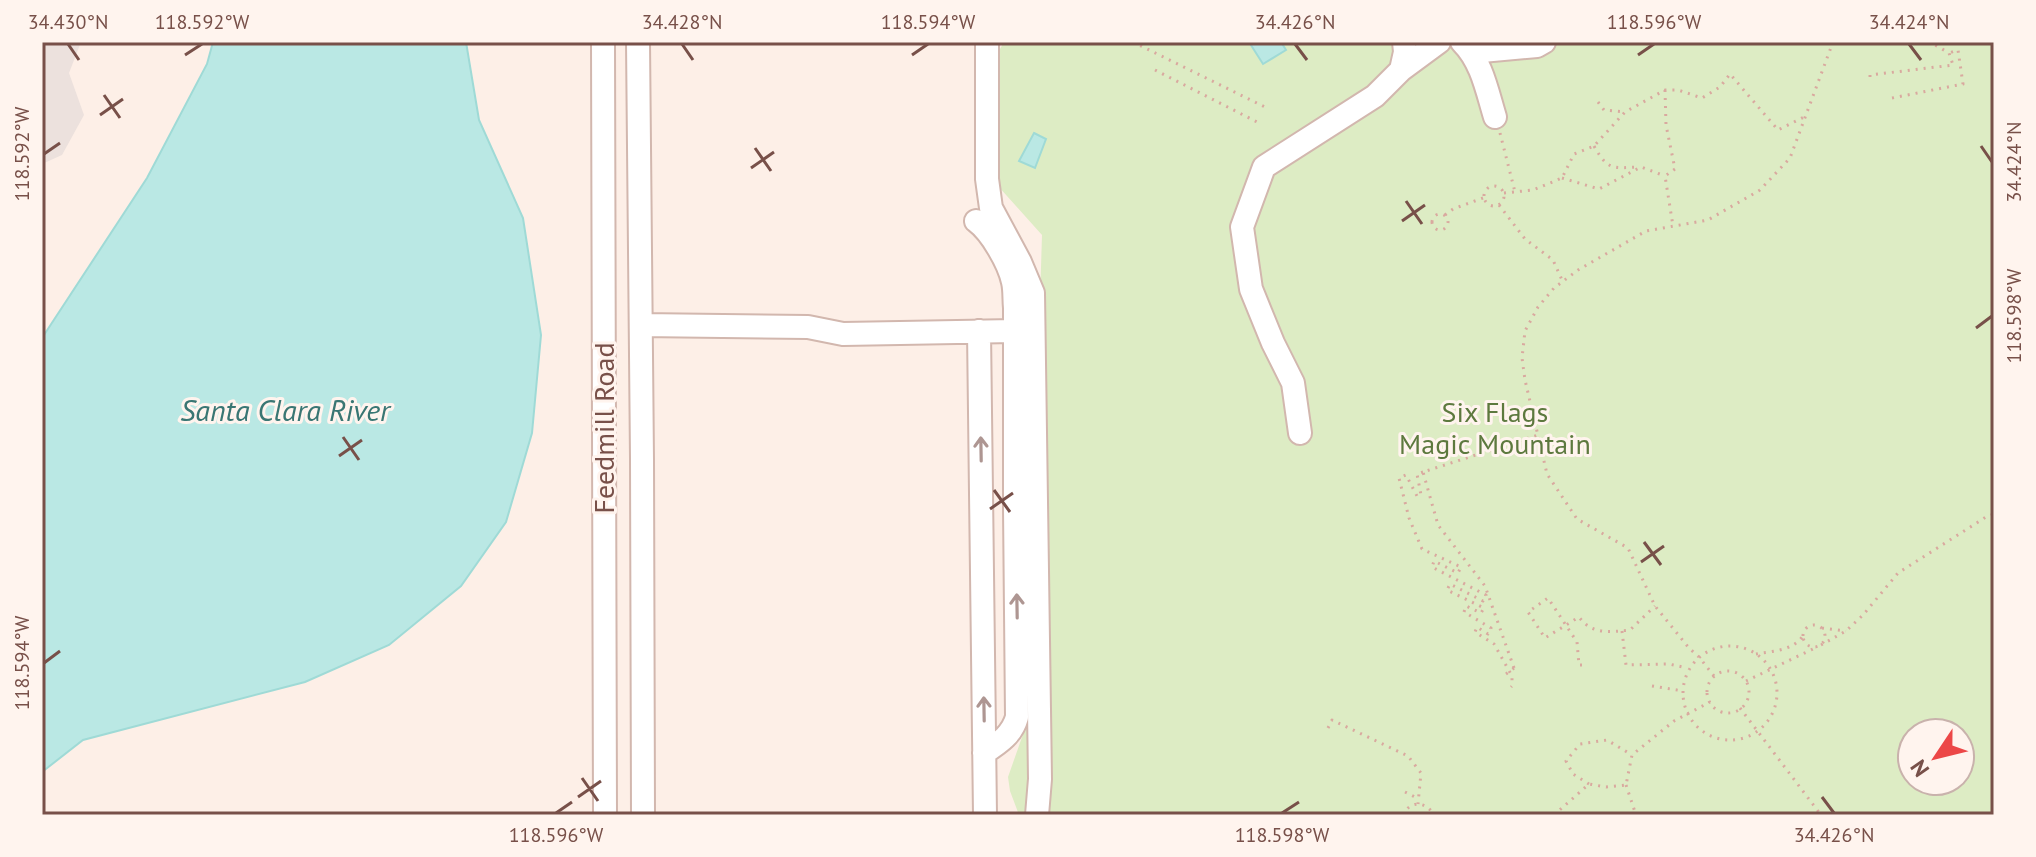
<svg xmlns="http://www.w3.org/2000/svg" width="2036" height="857" viewBox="0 0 2036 857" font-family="'PT Sans',sans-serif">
  <rect width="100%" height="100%" fill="#fdefe7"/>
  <path fill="#ece1dd" d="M42 42H81L69 73 84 115 62 155 42 164Z"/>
  <path fill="#ddecc4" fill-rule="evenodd" d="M1004 42H1994V815H1019L1010 791 1008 777 1027 723 1042 235 998 186 996 56ZM1912 733H1960V781H1912Z"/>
  <path fill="#bae8e4" stroke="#9fdad6" stroke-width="2" d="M213 42H466L479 120 523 218 541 335 532 433 506 522 461 586 389 645 305 682 83 740 42 772V338L147 178 207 64Z
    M1249 42H1281L1286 50 1263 64Z
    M1034 133 1046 139 1035 168 1019 161Z"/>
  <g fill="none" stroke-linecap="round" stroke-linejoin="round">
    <g stroke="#d2b7ae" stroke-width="26">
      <path id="minor" d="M603 42 605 815
        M638 42 642 459 643 815
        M987 42V179L991 208 1020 262 1033 293 1040 779 1037 815
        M1462 42C1482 62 1487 91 1495 117
        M1471 52 1537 46 1544 42
        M1401 70 1405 52 1404 42
        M976 221C991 232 1009 263 1013 282 1015 290 1014 299 1015 308V508L1017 717C1012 735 999 743 984 753
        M641 325 808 327 843 334 1014 331
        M979 331 985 815
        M1300 433 1293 383 1273 343 1251 289 1242 227 1264 167 1375 96 1401 70 1439 42"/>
    </g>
    <path stroke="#d9a99f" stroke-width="3" stroke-dasharray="2 6" stroke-linecap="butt" d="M1133 42 1269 109
      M1155 70 1261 124
      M1870 77V75L1953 65 1949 53 1930 42
      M1665 90 1666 125 1675 169 1665 176 1673 226
      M1892 98 1963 84 1958 50 1949 53
      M1598 102 1604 110 1625 112
      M1500 133 1515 192
      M1594 146C1608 171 1613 168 1639 167
      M1562 178 1599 189 1641 167 1665 176
      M1484 196a10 10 0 1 1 20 0a10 10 0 1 1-20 0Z
      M1504 193 1533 190 1562 178 1574 154 1594 146 1625 112 1665 90H1678L1702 98 1720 87 1730 74 1778 130 1804 117
      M1499 205 1525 239 1553 260 1562 280
      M1432 222a8 8 0 1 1 16 0a8 8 0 1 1-16 0Z
      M1445 215 1453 209 1483 198
      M1423 472 1417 474 1421 495 1417 496 1406 475 1399 478 1409 518 1422 549 1461 567 1458 573 1434 561 1432 567 1486 595 1483 601 1450 584 1447 590 1484 608 1481 613 1466 606 1464 612 1491 628 1488 634 1477 627 1475 632 1494 644 1512 676V686L1511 687
      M1803 636a11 11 0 1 1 22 0a11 11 0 1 1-22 0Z
      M1822 628 1846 631
      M1622 631 1626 665 1669 664 1687 668
      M1821 645 1846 631 1863 615 1898 573 1986 517 1994 514
      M1683 693a47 47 0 1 1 94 0a47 47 0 1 1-94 0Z
      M1756 654C1772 651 1792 651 1802 637
      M1582 665H1579L1577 642 1548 598 1528 612 1545 638 1579 617C1592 635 1610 632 1630 630L1655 606
      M1514 668 1485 586 1438 525 1423 472 1538 435
      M1707 692a21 21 0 1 1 42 0a21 21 0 1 1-42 0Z
      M1714 676 1699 657 1689 648 1655 606 1628 548 1577 519 1547 474 1525 380 1522 358 1525 331 1538 307 1554 288 1578 270 1646 231 1708 220 1760 190 1790 158 1833 42
      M1746 681 1815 648
      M1652 686 1683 691
      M1740 708 1821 815
      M1328 728 1332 720 1408 756 1421 773 1418 804
      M1589 784 1573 774 1566 761 1580 744 1607 740 1632 755
      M1626 785 1636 815
      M1405 792 1419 799
      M1403 815C1410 800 1426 801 1434 815
      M1554 815 1589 784 1606 787 1626 785 1632 755 1674 721 1710 702"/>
    <use href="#minor" stroke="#fff" stroke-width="22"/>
    <path stroke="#d9a99f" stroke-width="3" stroke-dasharray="2 6" stroke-linecap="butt" d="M1506 674 1514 668"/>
  </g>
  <defs><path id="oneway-shaft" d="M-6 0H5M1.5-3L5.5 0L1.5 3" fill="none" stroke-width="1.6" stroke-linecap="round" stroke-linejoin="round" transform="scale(2)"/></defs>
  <g stroke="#ae9692">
    <use href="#oneway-shaft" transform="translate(981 449) rotate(-91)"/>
    <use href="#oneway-shaft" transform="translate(1017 606) rotate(-91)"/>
    <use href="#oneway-shaft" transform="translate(984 709) rotate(-91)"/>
  </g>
  <path fill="none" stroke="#785049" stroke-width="3" d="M68 44 79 60M682 44 693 60M1295 44 1307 60M1909 44 1921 60M185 55 202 44M912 55 928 44M1638 55 1654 44M104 95 120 118M100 115 123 99M1981 146 1992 162M755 148 771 171M44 154 60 143M751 168 774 152M1406 201 1422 224M1402 221 1425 205M1976 328 1992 316M343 437 359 460M339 456 362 440M994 490 1010 512M990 509 1013 493M1644 542 1661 565M1641 562 1664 546M44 663 60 651M582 778 598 801M578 797 601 781M1822 797 1834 813M556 813 572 802M1282 813 1299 802"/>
  <g text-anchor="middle" stroke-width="6" stroke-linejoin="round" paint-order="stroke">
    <g font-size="28" fill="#5d793e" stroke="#fff4ee">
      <text x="1495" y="422">Six Flags<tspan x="1495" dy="32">Magic Mountain</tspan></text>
    </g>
    <g font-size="28" fill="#785049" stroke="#fff4ee">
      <text transform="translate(604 428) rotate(-90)" y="10">Feedmill Road</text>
    </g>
    <g font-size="30" font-style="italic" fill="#397673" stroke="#fff4ee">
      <text x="285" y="421">Santa Clara River</text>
    </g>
  </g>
  <rect width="2036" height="857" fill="none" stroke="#fff4ee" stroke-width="88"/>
  <g transform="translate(1936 757) rotate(235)"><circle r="38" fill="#fff4ee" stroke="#c9b2ac" stroke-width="2"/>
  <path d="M0-6L14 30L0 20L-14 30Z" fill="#ec4747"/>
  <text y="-12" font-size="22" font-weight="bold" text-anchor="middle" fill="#785049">N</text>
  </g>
  <rect x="44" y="44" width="1948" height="769" fill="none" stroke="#785049" stroke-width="3"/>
  <g font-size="20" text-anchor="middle" fill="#785049">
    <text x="68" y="29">34.430°N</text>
    <text x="202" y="29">118.592°W</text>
    <text x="682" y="29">34.428°N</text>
    <text x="928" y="29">118.594°W</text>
    <text x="1295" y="29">34.426°N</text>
    <text x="1654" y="29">118.596°W</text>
    <text x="1909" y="29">34.424°N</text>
    <text transform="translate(22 154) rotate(-90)" y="7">118.592°W</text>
    <text transform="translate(2014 162) rotate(-90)" y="7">34.424°N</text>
    <text transform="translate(2014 316) rotate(-90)" y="7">118.598°W</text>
    <text transform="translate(22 663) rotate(-90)" y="7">118.594°W</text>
    <text x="556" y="842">118.596°W</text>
    <text x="1282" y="842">118.598°W</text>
    <text x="1834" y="842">34.426°N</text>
  </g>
</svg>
